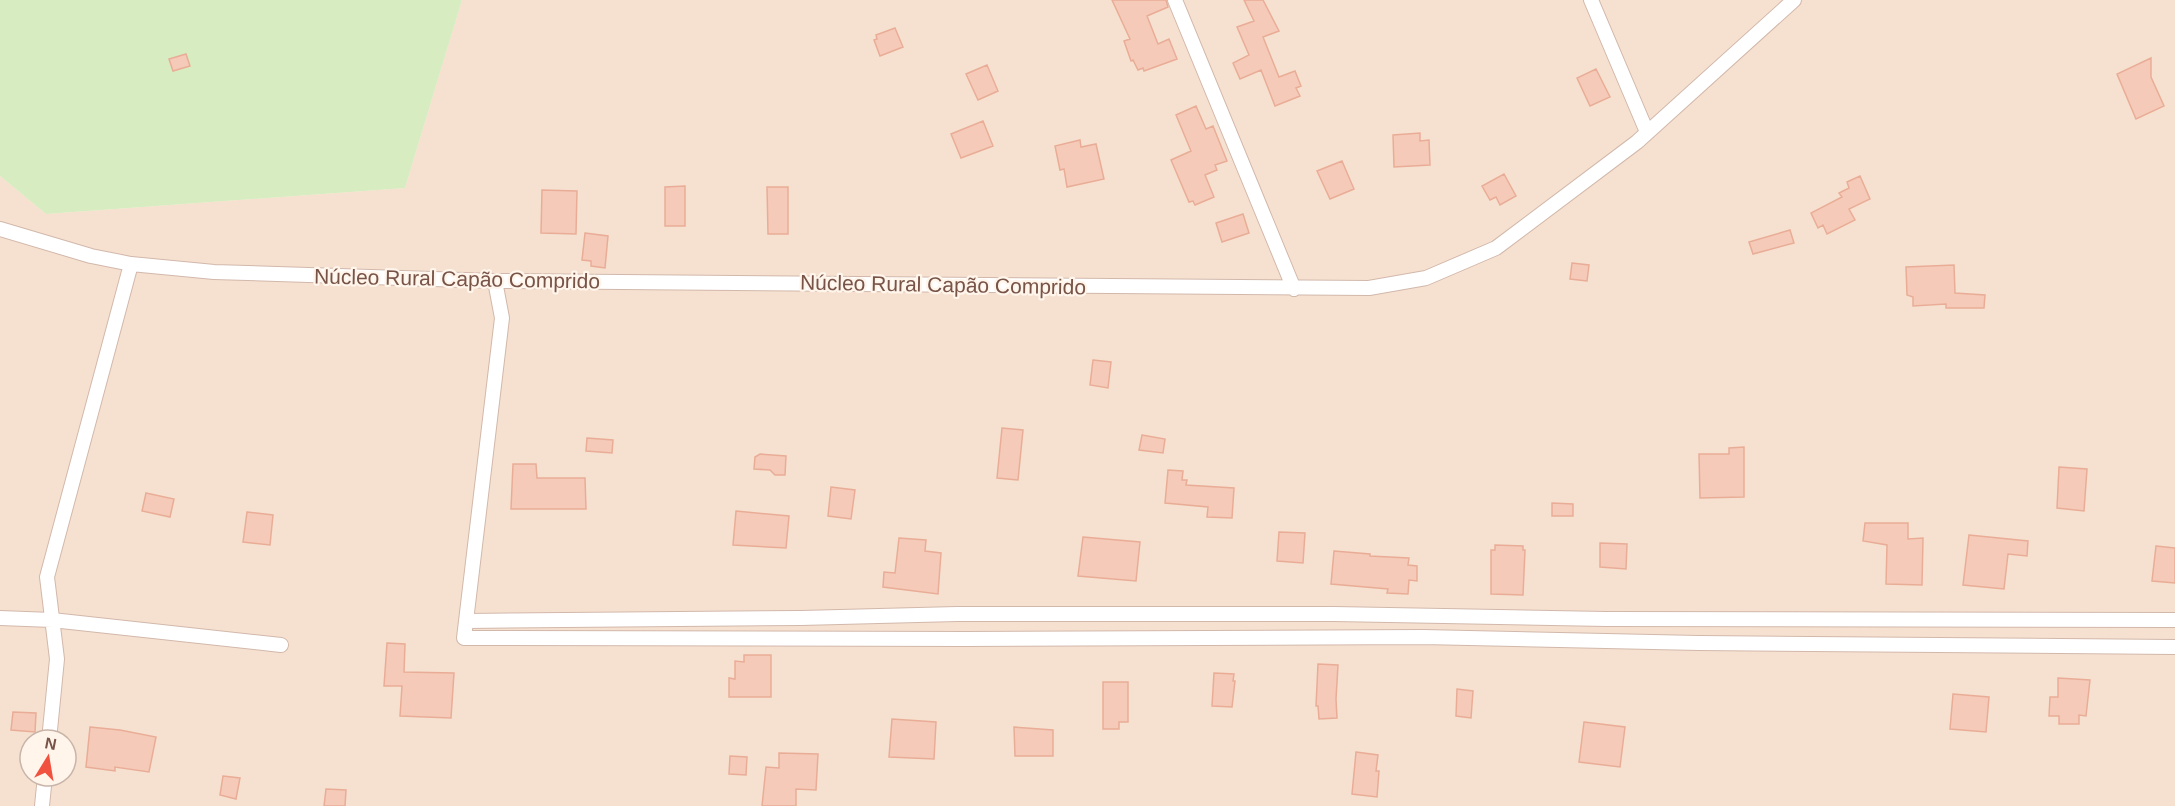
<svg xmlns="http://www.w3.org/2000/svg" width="2175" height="806" viewBox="0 0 2175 806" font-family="Helvetica,sans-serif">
  <rect width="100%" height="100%" fill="#fef0e3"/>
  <path fill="#f6e1d0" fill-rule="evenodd" d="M462 0H1247L1263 3 1264 0H2175V806H0V176L46 214 405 188ZM30 740H66V776H30Z"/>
  <path fill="#d7ecc0" d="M0 0H462L405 188 46 214 0 176Z"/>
  <path fill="#f5cab8" stroke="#e9ad97" stroke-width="1.5" d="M1112 0H1166L1168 7 1147 16 1158 44 1169 39 1177 59 1144 71 1143 68 1138 70 1133 60 1131 61 1124 41 1130 39Z
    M1244 0H1263L1279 31 1263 37 1279 77 1295 71 1301 86 1296 88 1300 96 1275 106 1261 70 1240 79 1233 63 1249 55 1237 27 1254 21Z
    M895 28 903 47 880 56 874 40 877 39 876 35Z
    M186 54 190 66 173 71 169 59Z
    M2151 58V77L2164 106 2136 119 2117 74Z
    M987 65 998 91 978 100 966 74Z
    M1596 69 1610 97 1590 106 1577 78Z
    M1196 106 1206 129 1213 126 1227 161 1215 165 1217 170 1205 175 1214 197 1195 205 1193 201 1189 202 1171 160 1191 151 1176 115Z
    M983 121 993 146 961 158 951 134Z
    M1420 133V141L1429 140 1430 165 1394 167 1393 135Z
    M1080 140 1081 147 1096 144 1104 179 1067 187 1064 169 1060 170 1055 146Z
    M1342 161 1354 189 1330 199 1317 171Z
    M1504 174 1516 196 1500 205 1496 197 1490 200 1482 186Z
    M1860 176 1870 199 1849 209 1855 220 1827 234 1823 225 1818 228 1811 213 1842 197 1839 193 1849 188 1847 182Z
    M685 186V226H665V187Z
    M767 187H788V234H768Z
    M542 190 577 191 576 234 541 233Z
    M1243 214 1249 233 1222 242 1216 223Z
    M1790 230 1794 243 1753 254 1749 242Z
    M585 233 608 236 605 268 591 266V261L582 260Z
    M1572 263 1589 265 1587 281 1570 279Z
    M1954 265 1955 293 1985 295 1984 308H1946V304L1913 306V297L1907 295 1906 267Z
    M1093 360 1111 362 1108 388 1090 385Z
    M1002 428 1023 430 1018 480 997 478Z
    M1142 435 1165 439 1163 453 1139 450Z
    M587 438 613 440 612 453 586 451Z
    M1744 447V497L1700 498 1699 454H1729V448Z
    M760 454 786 456 785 475H775L770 470 754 469 755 457Z
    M513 464H536L537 478H585L586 509H511Z
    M2059 467 2087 469 2084 511 2057 508Z
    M1168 470 1183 471 1182 480H1187L1186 485 1234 488 1232 518 1207 517 1208 507 1165 503Z
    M831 487 855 490 851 519 828 516Z
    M146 493 174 499 170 517 142 511Z
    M1552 503 1573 504V516H1552Z
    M736 511 789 516 786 548 733 545Z
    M247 512 273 515 270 545 243 542Z
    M1865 523H1908V539L1923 538 1922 585 1886 584 1887 545 1863 541Z
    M1279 532 1305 533 1303 563 1277 561Z
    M1969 535 2028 541 2027 556 2008 554 2004 589 1963 585Z
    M1083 537 1140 542 1136 581 1078 576Z
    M899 538 926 540 925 551 941 553 938 594 883 587 884 572 895 573Z
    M1600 543 1627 544 1626 569 1600 567Z
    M1495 545 1523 546V550H1525L1523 595 1491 594V550H1495Z
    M2156 546 2175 548V583L2152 581Z
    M1334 551 1370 554V556L1409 558 1408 565 1417 566V581L1409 580 1408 594 1387 593 1388 589 1331 584Z
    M387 643 405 644 404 672 454 673 451 718 400 716 402 686H384Z
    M744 655H771V697H729V678L735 679V661L744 662Z
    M1318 664 1338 665 1336 699 1337 718 1319 719 1318 706H1316Z
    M1214 673 1234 674 1233 681H1235L1232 707 1212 706Z
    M2058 678 2090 680 2086 716 2079 715V724H2059V716H2049L2050 697H2058Z
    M1103 682H1128V722H1119V729H1103Z
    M1457 689 1473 691 1471 718 1456 716Z
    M1953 694 1989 697 1986 732 1950 729Z
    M13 712 36 713 35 732 11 730Z
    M892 719 936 722 934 759 889 757Z
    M1584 722 1625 727 1620 767 1579 762Z
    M90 727 120 730 156 737 149 772 115 767V771L86 767Z
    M1014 727 1053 730V756H1015Z
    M1356 752 1378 755 1376 771H1379L1377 797 1352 794Z
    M779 753 818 754 816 790 796 789V806H762L766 767 779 768Z
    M730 756 747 757 746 775 729 774Z
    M223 776 240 778 236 799 220 795Z
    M326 789 346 790 345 806H324Z"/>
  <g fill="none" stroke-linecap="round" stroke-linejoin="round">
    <g stroke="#d2b8ab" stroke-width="16">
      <path id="street" d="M1175 0 1294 289
        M1591 0 1647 132
        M0 229 91 256 131 264 214 272 495 281 1369 288 1426 278 1496 248 1637 142 1794 0
        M495 281 502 318 464 638 965 639 1423 637 1699 643 2175 647
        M0 618 52 620 281 645
        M466 621 801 618 957 614H1334L1606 619 2175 620
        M49 740 57 659 47 577 131 264
        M42 806 45 776"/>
    </g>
    <use href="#street" stroke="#fff" stroke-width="14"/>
  </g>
  <g text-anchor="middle" stroke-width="4.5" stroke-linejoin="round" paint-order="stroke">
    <g font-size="21" fill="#785347" stroke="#fff5eb">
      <text transform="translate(457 279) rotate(1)" y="7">Núcleo Rural Capão Comprido</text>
      <text transform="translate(943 285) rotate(1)" y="7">Núcleo Rural Capão Comprido</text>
    </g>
  </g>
  <g transform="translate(48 758) rotate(11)"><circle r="28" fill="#fff5eb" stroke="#c9b4a9" stroke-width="1.5"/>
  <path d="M0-4.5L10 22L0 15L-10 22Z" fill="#f1523f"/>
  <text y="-9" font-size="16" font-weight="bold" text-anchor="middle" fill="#785347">N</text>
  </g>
</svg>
